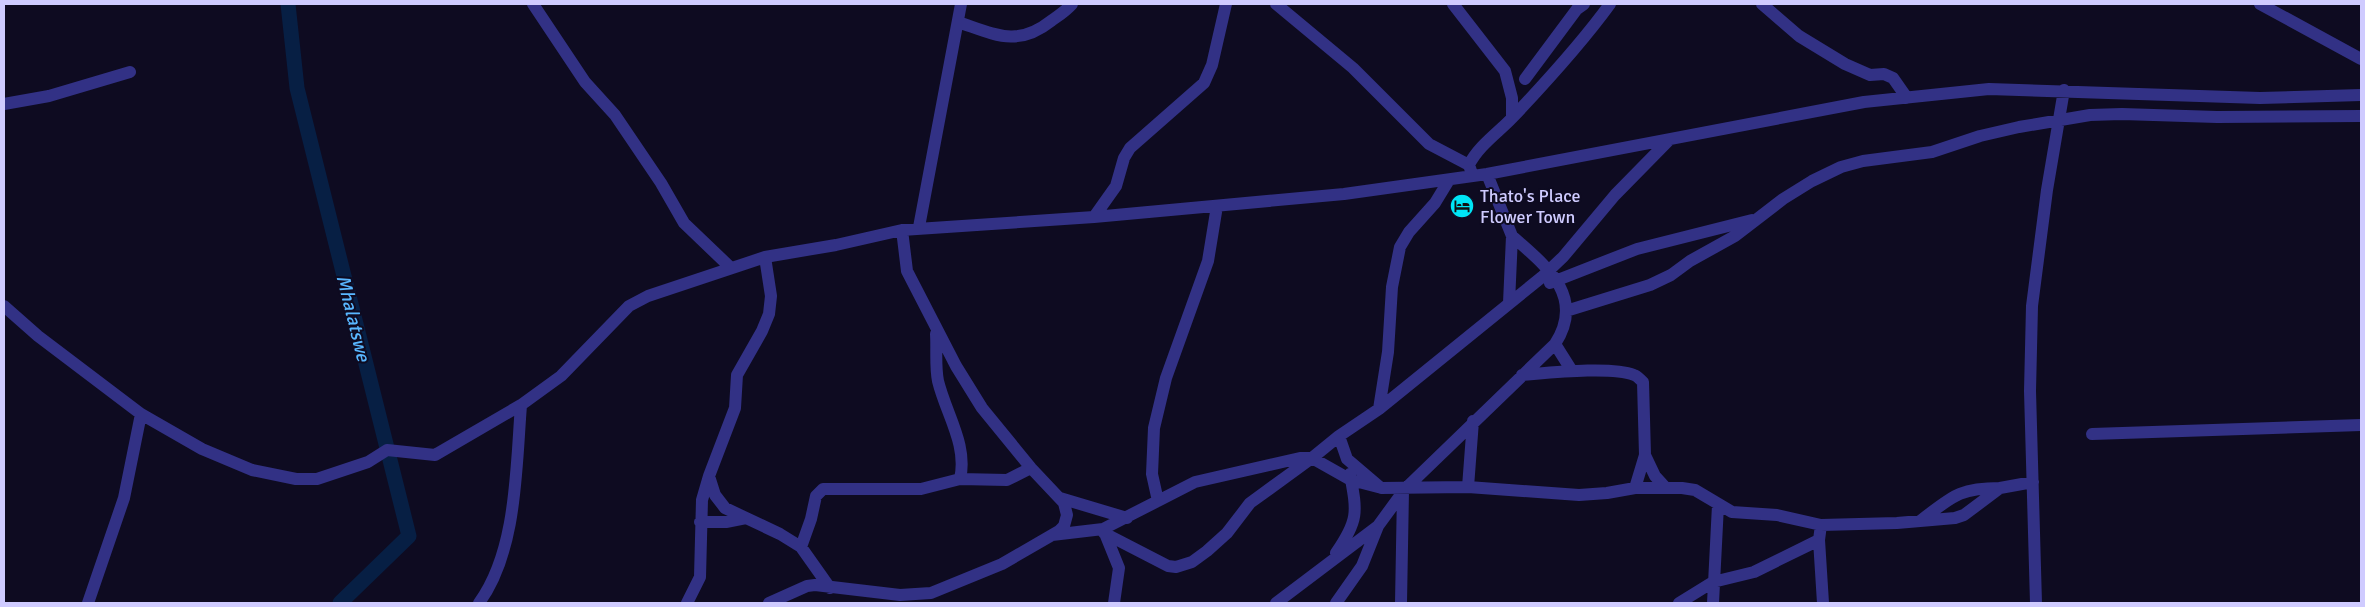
<svg xmlns="http://www.w3.org/2000/svg" width="2365" height="607" viewBox="0 0 2365 607" font-family="Signika,sans-serif">
  <rect width="100%" height="100%" fill="#0e0b21"/>
  <g fill="none" stroke-linecap="round" stroke-linejoin="round">
    <path stroke="#071f44" stroke-width="15" d="M288 4 297 88 409 536 340 603"/>
    <path stroke="#323185" stroke-width="12" d="M533 4 585 82 615 115 661 183 684 223 731 268
      M1276 4 1353 68 1429 144 1469 165
      M1453 4 1505 71 1512 98V118
      M1762 4 1799 36 1845 64 1870 75 1884 74 1893 78 1907 98
      M2260 4 2361 59
      M958 22C994 34 1017 48 1051 21 1058 16 1066 11 1072 4
      M1525 79 1577 9 1584 4
      M4 104 49 96 130 72
      M1471 171 1469 165C1478 146 1499 132 1513 117 1547 81 1581 44 1610 4
      M1487 174 1512 236 1509 303
      M1094 217 1116 186 1124 158 1130 148 1204 83 1212 65 1226 4
      M919 227 961 4
      M1550 283 1637 249 1752 220
      M4 306 38 336 141 414 202 449 252 470 296 479H317L368 462 387 450 435 455 521 405 561 376 629 306 648 296 765 257 836 245 902 230 1094 217 1344 194 1487 174 1864 102 1989 89 2260 98 2361 95
      M1566 311 1650 285 1671 275 1690 261 1735 236 1783 199 1812 181 1841 167 1863 161 1932 152 1980 136 2019 127 2090 115 2122 114 2217 117 2361 116
      M936 334C937 349 935 366 938 381 946 414 968 445 960 479
      M1555 344 1572 371
      M1522 375C1548 373 1611 366 1634 375 1638 376 1640 380 1643 382L1645 455 1635 488
      M1379 409 1388 352 1392 287 1400 247 1409 232 1435 203 1449 180
      M2092 434 2361 425
      M1339 436 1347 459 1381 488 1468 487 1579 495 1607 493 1635 488H1682L1695 490 1732 512 1777 515 1821 525
      M1645 455 1655 476 1665 487
      M709 476 715 495 725 508 780 534 801 547 830 588
      M1468 487 1473 421
      M1060 498 1127 518
      M1158 501 1152 474 1154 428 1166 378 1208 261 1217 206
      M1920 521C1952 497 1958 488 2000 488
      M700 522H726L746 518
      M1104 531 1119 568 1114 603
      M1104 533 1168 566 1176 567 1192 562 1207 551 1227 533 1250 503 1312 458 1339 436 1379 409 1542 277 1563 257 1615 195 1670 139
      M1052 535 1103 529 1195 482 1300 458H1312L1351 480 1378 487
      M801 547 811 519 816 496 823 489H921L960 479 1007 480 1031 468
      M1336 553C1359 520 1357 512 1350 474
      M88 603 124 498 141 414
      M479 603C517 551 516 468 521 405
      M687 603 700 577 702 500 709 476 735 408 737 375 762 331 769 314 771 296 765 257
      M769 603 807 586 815 585 900 595 931 593 1002 564 1059 531 1064 526 1067 515 1064 503 1031 468 982 408 956 366 907 271 902 230
      M1276 603 1378 526
      M1336 603 1362 566 1378 526 1405 489 1555 344C1586 296 1546 266 1512 236
      M1401 603 1403 491
      M1679 603 1713 582 1754 572 1819 540
      M1713 603 1718 505
      M1823 603 1819 540 1821 525 1897 523 1955 518 1964 515 2000 488 2033 482
      M2036 603 2030 391 2032 306 2047 190 2064 90"/>
  </g>
  <defs>
    <g id="hotel-disc" transform="scale(1.25)"><circle r="9.5" fill="#00e5f6" stroke="#0e0b21"/><path d="M-6-4.5h1.5V1H6V5H4.5V3h-9V5H-6ZM-4 0a1.8 1.8 0 1 1 3.6 0ZM.5 0V-2.5h3Q6-2.5 6 0Z" fill="#111"/></g>
  </defs>
  <g fill-rule="evenodd">
    <use href="#hotel-disc" x="1462" y="206"/>
  </g>
  <g text-anchor="middle" stroke-width="4" stroke-linejoin="round" paint-order="stroke">
    <g font-size="18" fill="#cfcbff" stroke="#0e0b21" text-anchor="start">
      <text x="1480" y="202">Thato's Place<tspan x="1480" dy="21">Flower Town</tspan></text>
    </g>
    <g font-size="19" font-style="italic" fill="#59b7ff" stroke="#0e0b21">
      <text transform="translate(354 318) rotate(76)" y="7">Mhalatswe</text>
    </g>
  </g>
  <rect width="2365" height="607" fill="none" stroke="#cfcbff" stroke-width="10"/>
</svg>
